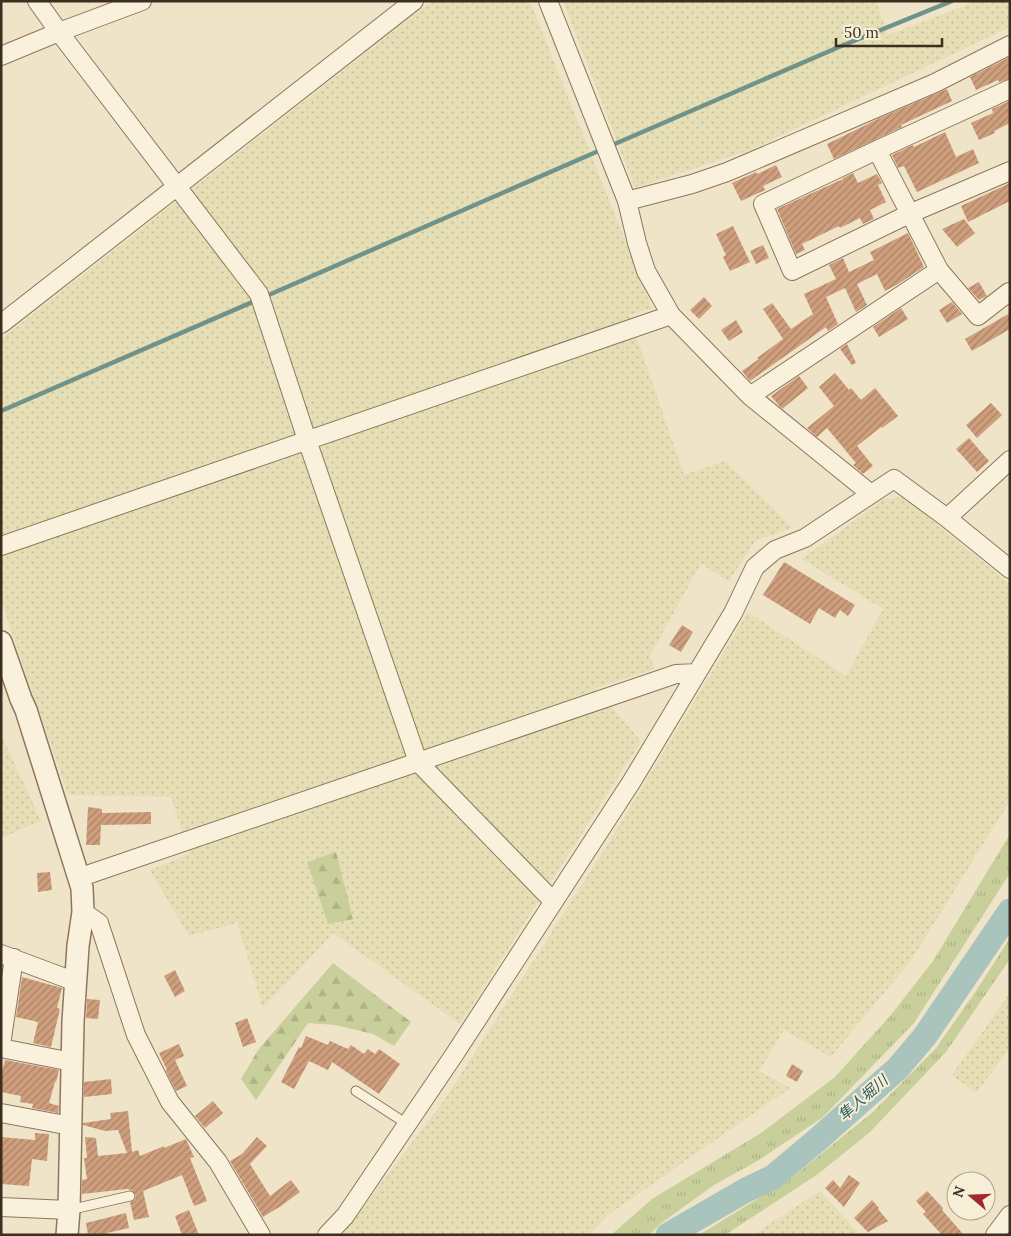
<svg xmlns="http://www.w3.org/2000/svg" width="1011" height="1236" viewBox="0 0 1011 1236" font-family="Lora,'Noto Sans JP',serif">
  <defs>
    <pattern id="farmland-dots" width="8" height="8" patternUnits="userSpaceOnUse" patternTransform="scale(1.25)"><rect width="8" height="8" fill="#e6deb5"/><path d="M2 2h.1M6 6h.1" fill="none" stroke="#c6bf9b" stroke-width="1.8" stroke-linecap="round"/></pattern>
    <pattern id="grass-tufts" width="24" height="20" patternUnits="userSpaceOnUse" patternTransform="scale(1.25)"><rect width="24" height="20" fill="#c9cf9b"/><path d="M3 7l-1-3M5 7V3M7 7l1-3M15 17l-1-3M17 17v-4M19 17l1-3" fill="none" stroke="#aeb285"/></pattern>
    <pattern id="forest-firs" width="22" height="20" patternUnits="userSpaceOnUse" patternTransform="scale(1.25)"><rect width="22" height="20" fill="#c9cf9b"/><path d="M5 1l3.5 6h-7zM16 11l3.5 6h-7z" fill="#aeb285"/></pattern>
    <pattern id="building-hatch" width="6" height="6" patternUnits="userSpaceOnUse" patternTransform="scale(1.25)"><rect width="6" height="6" fill="#cf9f7d"/><path d="M-1 1l2-2M0 6l6-6M5 7l2-2" fill="none" stroke="#a98266"/></pattern>
  </defs>
  <rect width="100%" height="100%" fill="#f0e4c8"/>
  <path fill="url(#farmland-dots)" d="M432 1H530L652 308 629 315 684 475 725 461 793 528 755 541 729 581 701 564 650 655 654 669 595 688 641 741 460 1024 333 933 263 1008 237 923 189 936 150 870 189 854 171 797 68 795 1 601V339Z
    M563 1H876L888 35 977 1H1010V27L750 150 635 188Z
    M903 497 1010 584V801L912 959 831 1057 784 1030 759 1071 790 1088 608 1215 589 1235H342L445 1099 608 844 748 612 846 676 883 609 802 559 884 499Z
    M1 734 41 821 1 838Z
    M1010 993V1048L976 1093 952 1075Z
    M820 1191 858 1232 849 1235H753Z"/>
  <path fill="url(#grass-tufts)" d="M1010 834V873L914 1023 823 1117 759 1160 714 1185 660 1224 649 1235H611L652 1199 761 1133 835 1077 890 1016 933 961Z
    M1010 938V959L946 1052 869 1133 818 1174 725 1235H699L794 1176 873 1112 936 1048 976 991Z"/>
  <path fill="url(#forest-firs)" d="M336 852 353 919 328 924 307 862Z
    M333 963 411 1022 394 1046 373 1034 335 1025 308 1023 256 1100 241 1079 258 1050Z"/>
  <g fill="none" stroke-linecap="round" stroke-linejoin="round">
    <path stroke="#6f938a" stroke-width="4.5" d="M610 146 839 47 952 1
      M264 297 603 149
      M1 411 257 300"/>
    <path stroke="#a9c4bc" stroke-width="25" d="M668 1235 746 1190 773 1177 816 1141 898 1068 925 1036 1010 911"/>
  </g>
  <path fill="url(#building-hatch)" d="M1010 57V79L999 82 998 80 976 90 970 77Z
    M947 89 952 101 901 125 902 127 834 159 827 144 880 118Z
    M1010 101V123L994 131 995 133 979 140 971 123 993 113 992 109Z
    M945 132 956 157 973 149 979 163 917 192 904 166 898 168 892 155 913 145 914 147Z
    M776 165 782 177 763 186 765 190 741 201 732 183 756 172 757 174Z
    M853 173 858 183 877 174 882 183 878 185 886 202 870 210 874 219 863 224 860 218 840 228 839 226 802 244 805 250 796 254 777 209 843 179V178Z
    M1010 183V201L968 222 961 206Z
    M964 219 975 233 957 247 942 229Z
    M733 226 750 262 730 271 723 257 726 255 716 234Z
    M908 233 924 267 898 284 885 291 877 274 857 284 867 305 856 312 845 288 826 297 838 324 828 331 826 327 750 381 745 375 742 371 759 359 757 358 783 339 763 309 772 303 791 329 813 314 804 294 836 279 829 265 843 258 849 272 874 260 870 252Z
    M763 245 769 258 756 264 750 251Z
    M979 282 987 296 979 300 968 288Z
    M704 297 712 306 699 319 690 310Z
    M952 302 962 314 947 323 939 310Z
    M901 308 908 319 879 337 873 327Z
    M1010 313V329L972 351 965 339Z
    M736 320 743 332 729 341 721 330Z
    M847 344 856 363 852 365 840 349Z
    M835 373 849 390 851 388 861 400 875 388 898 416 882 428 881 427 857 446 873 466 863 474 853 465 856 463 827 428 817 437 807 428 834 406 819 387Z
    M799 376 808 388 782 409 771 396Z
    M991 403 1002 415 977 438 966 425Z
    M969 438 989 461 977 472 956 449Z
    M784 562 855 605 848 616 840 610 835 618 819 608 810 624 763 595Z
    M682 625 693 632 681 652 669 645Z
    M88 807 102 809V813L151 812V824L101 825 100 845H86Z
    M50 872 52 890 38 892 37 873Z
    M175 970 185 991 175 997 164 976Z
    M22 977 62 988 57 1008 60 1009 51 1047 33 1043 38 1022 16 1017Z
    M87 999 100 1000 98 1019 86 1018Z
    M247 1018 256 1042 243 1047 235 1023Z
    M306 1036 328 1045 330 1041 348 1049 351 1045 364 1054 368 1049 375 1054 379 1049 400 1064 379 1094 332 1062 328 1070 309 1061 294 1089 281 1082 299 1047 301 1048Z
    M179 1044 184 1056 175 1060 187 1086 176 1091 166 1071 167 1070 159 1053Z
    M5 1060 59 1070 56 1082H55L49 1103 59 1106 58 1113 32 1108 33 1104 20 1102 21 1096 1 1092V1076Z
    M792 1064 803 1071 797 1082 786 1076Z
    M111 1079 112 1094 84 1097V1082Z
    M213 1101 223 1113 205 1128 195 1116Z
    M128 1111 132 1152 138 1150 140 1156 164 1146V1148L186 1139 194 1157 190 1158 207 1201 194 1206 182 1175 143 1191 149 1217 134 1220 130 1202 135 1200 136 1195 132 1190 127 1189 82 1194V1180L87 1179 84 1158H87L85 1137 96 1138 98 1156 127 1153 118 1130 105 1131 83 1125V1123L111 1119 110 1113Z
    M35 1133 49 1134 47 1161 32 1159 29 1186 1 1184V1137L35 1140Z
    M257 1137 267 1146 250 1164 270 1196 291 1180 300 1192 281 1206 263 1217 230 1161 242 1154Z
    M849 1175 860 1183 844 1207 825 1188 833 1180 840 1188Z
    M927 1191 943 1208 942 1210 964 1235H942L923 1214 926 1212 916 1201Z
    M872 1200 879 1208 878 1209 888 1221 868 1232 854 1218Z
    M189 1210 199 1235H182L175 1216Z
    M126 1213 129 1228 107 1233V1235H88L86 1223Z"/>
  <g fill="none" stroke-linecap="round" stroke-linejoin="round">
    <g stroke="#8d765c" stroke-width="11">
      <path id="service" d="M356 1091 407 1124
        M69 1210 130 1196"/>
    </g>
    <g stroke="#8d765c" stroke-width="20">
      <path id="minor" d="M37 1 59 32 259 294 307 440 418 762 553 901
        M548 1 627 201 637 243 646 271 671 315 750 396 871 494
        M1 56 59 32 142 1
        M1010 89 877 150 763 204 792 271 909 214 1010 171
        M627 201 692 184 727 172 935 83 1010 45
        M939 270 978 316 1009 292
        M1 324 414 1
        M750 396 939 270 877 150
        M947 518 1010 460
        M1 546 671 315
        M78 878 676 674 697 673
        M83 912 99 923 136 1035 170 1102 218 1162 261 1235
        M1 954 76 982
        M1 1045 14 958
        M1 1048 72 1062
        M1 1113 71 1126
        M1 1207 69 1210
        M327 1235 345 1216 454 1055 632 781 733 613 755 567 775 550 805 538 894 479 947 518 1010 569
        M995 1235 1010 1215"/>
    </g>
    <g stroke="#8d765c" stroke-width="24">
      <path id="tertiary" d="M1 642 21 699 26 710 82 888 83 912 78 946 73 1022 69 1210 67 1235"/>
    </g>
    <use href="#service" stroke="#faf1dc" stroke-width="9"/>
    <use href="#minor" stroke="#faf1dc" stroke-width="18"/>
    <use href="#tertiary" stroke="#faf1dc" stroke-width="21"/>
  </g>
  <g text-anchor="middle" stroke-width="4" stroke-linejoin="round" paint-order="stroke">
    <g font-size="15" font-style="italic" fill="#2f5d5a" stroke="#f7eed8">
      <text transform="translate(863 1098) rotate(-41)" y="5">隼人堀川</text>
    </g>
  </g>
  <rect width="1011" height="1236" fill="none" stroke="#3d2e20" stroke-width="5"/>
  <g transform="translate(971 1196) rotate(289)"><circle r="24" fill="#f7eed8" stroke="#ada18e"/>
  <path d="M0-4L9 19L0 12L-9 19Z" fill="#9e2a2b"/>
  <text y="-8" font-size="14" font-weight="bold" text-anchor="middle" fill="#3d2e20">N</text>
  </g>
  <path d="M836 38v8h106v-8" fill="none" stroke="#3d2e20" stroke-width="2.5"/>
  <text x="844" y="38" font-size="15" fill="#3d2e20" stroke="#f7eed8" stroke-width="4" paint-order="stroke">50 m</text>
</svg>
